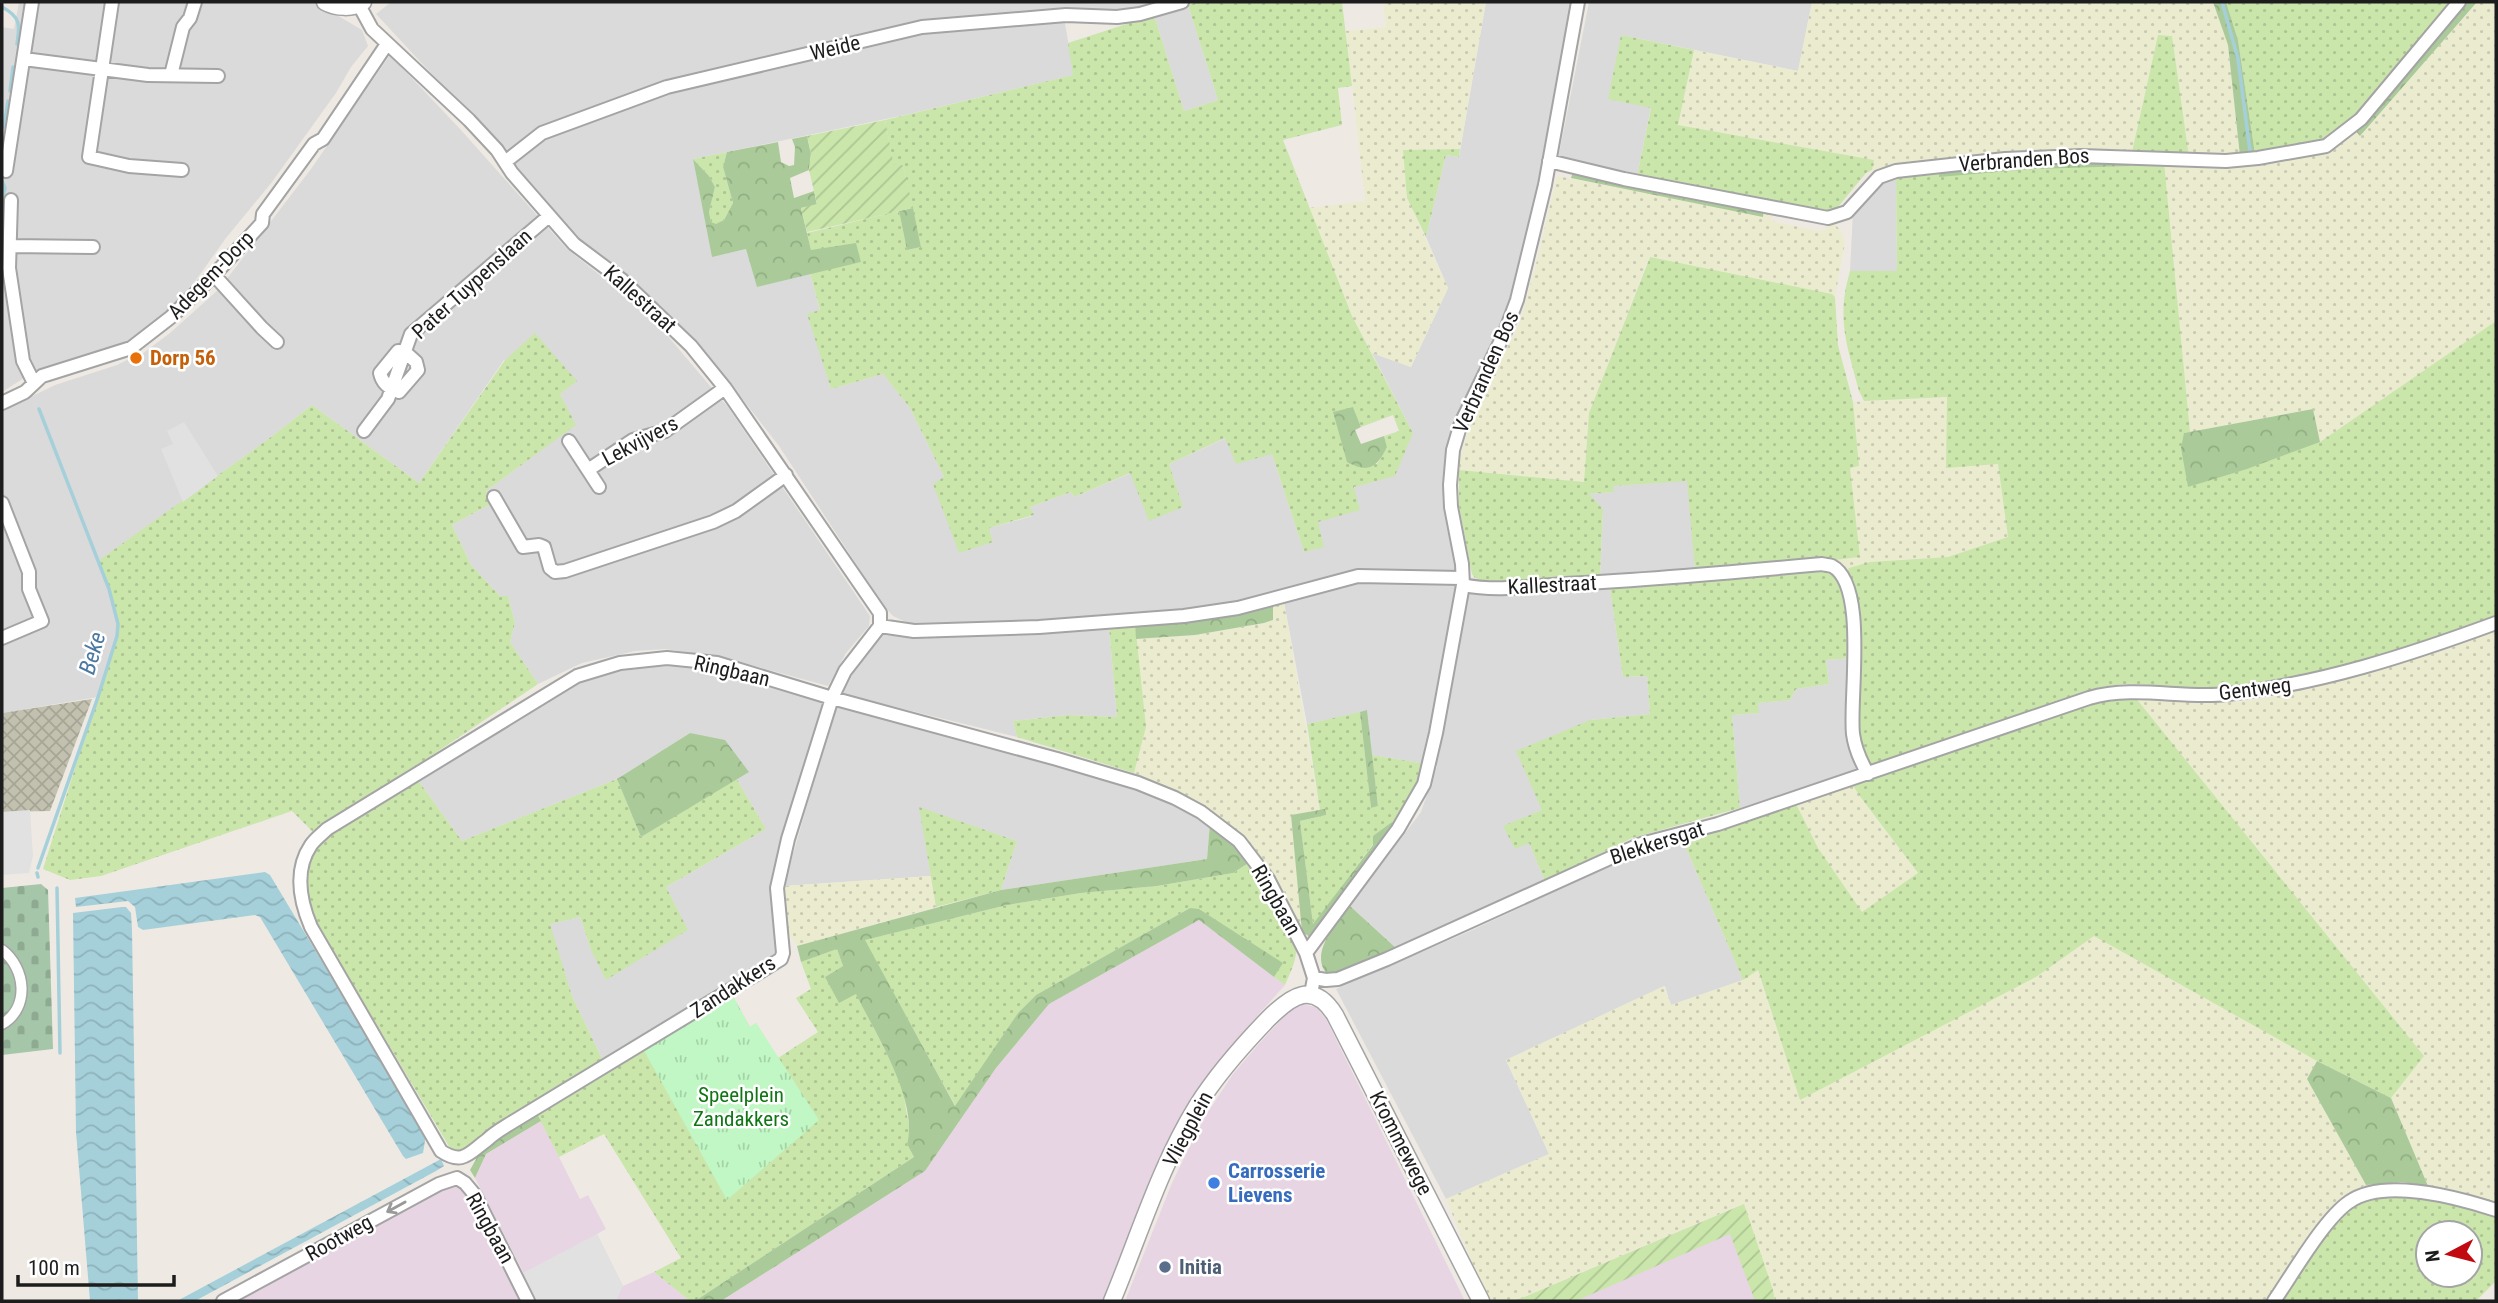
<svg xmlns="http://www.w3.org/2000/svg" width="2498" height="1303" viewBox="0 0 2498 1303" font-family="'Roboto Condensed',sans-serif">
  <defs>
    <pattern id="construction-cross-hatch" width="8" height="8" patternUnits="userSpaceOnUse" patternTransform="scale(1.75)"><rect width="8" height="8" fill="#c2c1af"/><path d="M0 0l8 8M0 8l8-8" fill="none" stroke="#a6a596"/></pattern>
    <pattern id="farmland-dots" width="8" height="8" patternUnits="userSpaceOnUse" patternTransform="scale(1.75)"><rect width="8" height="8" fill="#ebeccf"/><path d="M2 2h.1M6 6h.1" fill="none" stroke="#c9cab1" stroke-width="1.8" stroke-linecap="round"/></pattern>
    <pattern id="grass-dots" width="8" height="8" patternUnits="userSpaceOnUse" patternTransform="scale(1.75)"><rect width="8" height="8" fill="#cae6ab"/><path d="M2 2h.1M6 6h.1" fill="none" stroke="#adc593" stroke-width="1.8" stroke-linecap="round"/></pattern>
    <pattern id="forest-crowns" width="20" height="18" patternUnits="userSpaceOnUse" patternTransform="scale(1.75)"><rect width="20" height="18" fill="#aacb99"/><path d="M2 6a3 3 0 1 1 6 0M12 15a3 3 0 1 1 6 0" fill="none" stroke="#92ae83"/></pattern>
    <pattern id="cemetery-stones" width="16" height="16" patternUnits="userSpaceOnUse" patternTransform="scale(1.75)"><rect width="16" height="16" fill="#a5c6a9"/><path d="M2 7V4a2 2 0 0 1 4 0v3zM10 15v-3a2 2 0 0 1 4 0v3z" fill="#8eaa91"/></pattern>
    <pattern id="park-tufts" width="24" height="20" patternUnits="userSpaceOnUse" patternTransform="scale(1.75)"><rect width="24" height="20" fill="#c1f7c4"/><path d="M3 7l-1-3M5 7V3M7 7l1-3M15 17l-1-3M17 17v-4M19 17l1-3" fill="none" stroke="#a5d3a8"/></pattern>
    <pattern id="garden-furrows" width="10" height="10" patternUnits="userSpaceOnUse" patternTransform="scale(1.75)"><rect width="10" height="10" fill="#cae6ab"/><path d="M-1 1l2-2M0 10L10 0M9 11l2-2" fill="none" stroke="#adc593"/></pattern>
    <pattern id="water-waves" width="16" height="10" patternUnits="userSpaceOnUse" patternTransform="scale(1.75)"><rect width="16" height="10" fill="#a5d0da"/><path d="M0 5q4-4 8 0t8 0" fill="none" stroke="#8eb2bb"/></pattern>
  </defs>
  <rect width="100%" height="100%" fill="#eeeae3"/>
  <path fill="#dbdada" d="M19 2H315L362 30 368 46 351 67 336 93 272 182 226 238 196 280 163 316 136 339 32 373 2 392V27L14 29Z
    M391 2H1167L1133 11 976 17 665 83 539 126 507 155 376 14Z
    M1486 2H1574L1542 170 1512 298 1500 328 1456 420 1447 452 1444 487 1456 571 1358 572 1238 602 1206 607 1049 620 908 623 893 616 883 605 779 446 722 373 699 345 630 278 577 237 511 164 545 136 668 91 924 31 1064 18 1074 75 905 115 693 159 713 256 747 249 757 286 810 273 820 311 808 314 831 389 883 374 910 408 944 477 993 542 989 528 1033 516 1030 507 1071 492 1074 497 1131 473 1183 508 1169 464 1226 438 1272 454 1304 552 1318 522 1413 433 1372 353 1411 367 1448 288 1426 237 1446 155 1459 157Z
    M1589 2H1812L1798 71 1621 35 1651 107 1637 176 1558 159Z
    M1188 5 1218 100 1184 111 1154 15Z
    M390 55 461 130 567 249 649 314 728 407 870 616 869 626 846 653 828 686 722 657 665 649 635 651 582 663 538 684 510 642 515 623 508 596H500L471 565 452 525 492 503 486 491 575 425 560 394 576 380 504 360 419 483 312 405 267 440 99 561 109 589 118 624 117 636 98 697 2 713V411L55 385 117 365 141 353 142 354 170 333 219 289 311 169Z
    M1896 175 1897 271H1850L1853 211 1881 180Z
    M1688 480 1695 571 1600 577 1603 509 1588 494 1613 492V486Z
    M1360 580 1450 583 1474 590 1610 589 1623 677 1647 676 1650 714 1590 720 1542 810 1504 827 1529 843 1545 881 1397 949 1350 906 1421 812 1437 766 1372 755 1367 711 1307 724 1284 602Z
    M1109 627 1117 717 1068 715 1013 721 1017 737 843 694 859 661 883 635 915 638Z
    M1851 658 1855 763 1858 772 1740 808 1732 715 1758 713 1757 703 1790 700 1796 689 1829 684 1826 660Z
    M677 666 722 670 824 699 781 849 778 952 603 1061 572 996 549 924 580 917 591 950 687 929 666 887 766 829 736 778 748 771 690 733 617 779 462 841 417 779 580 681 626 667Z
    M836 703 1135 788 1173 801 1210 823 1207 859 1001 890 1017 841 920 808 931 876 784 886Z
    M1683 841 1743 980 1671 1005 1665 986 1506 1060 1549 1154 1446 1199 1336 989 1468 932 1650 847Z"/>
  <path fill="#e7d5e4" d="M1199 920 1285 985 1243 1032 1205 1078 1186 1107 1144 1196 1102 1301H721L925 1171 996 1068 1049 1004Z
    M1302 1004 1316 1007 1326 1019 1465 1301H1125L1172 1183 1202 1121 1233 1074 1257 1046 1287 1013Z
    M541 1121 580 1199 588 1195 606 1229 597 1234 623 1286 654 1272 690 1301H538L475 1178 486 1154Z
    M449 1184 464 1188 523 1301H238Z
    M1744 1204 1775 1301H1515Z"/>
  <path fill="url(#construction-cross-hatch)" d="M92 699 50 811 2 812V713Z"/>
  <path fill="url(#farmland-dots)" d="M1383 2H1486L1460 149 1404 150 1407 198 1448 288 1411 367 1372 353 1352 316 1308 208 1365 201 1346 31 1386 27Z
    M1812 2H2213L2228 45 2240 156 2189 157 2172 36 2158 35 2132 152 1883 171 1872 170 1873 160 1678 125 1694 50 1798 71Z
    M2477 2H2496V321L2320 442 2313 409 2190 432 2164 162 2202 164 2355 130 2360 136Z
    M1557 176 1673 198 1774 211 1771 221 1818 231 1825 230 1827 221 1832 220 1842 233 1845 243 1835 297 1832 294 1649 257 1589 413 1584 482 1459 470 1461 455 1471 420 1519 324 1535 269Z
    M1947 397 1946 467 1998 464 2008 537 1948 557 1870 562 1846 573 1834 560 1860 557 1850 467 1859 466 1853 402Z
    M1284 602 1320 810 1291 815 1302 932 1282 890 1257 852 1232 826 1200 802 1134 773 1146 727 1136 639 1195 635 1264 623 1273 605Z
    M2496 631V1203L2428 1186 2391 1098 2424 1056 2135 697 2234 702 2273 697 2445 650Z
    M1852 784 1859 795 1918 874 1861 913 1818 848 1796 804Z
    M931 876 936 907 797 946 784 927V886Z
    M2094 936 2317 1061 2307 1079 2366 1185 2341 1197 2322 1217 2282 1281 2266 1301H1775L1773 1290 1743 1204 1515 1301H1488L1446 1199 1549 1154 1506 1060 1664 986 1671 1005 1743 980 1757 969 1800 1099 2036 977Z"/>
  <path fill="url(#grass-dots)" fill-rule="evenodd" d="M1198 2H1342L1352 86 1338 88 1342 125 1283 140 1352 316 1413 433 1395 476 1354 487 1360 510 1318 522 1324 547 1304 552 1272 454 1236 464 1225 438 1169 464 1183 507 1149 521 1130 473 1074 497 1071 492 1030 507 1034 515 989 528 993 542 959 553 933 484 944 477 910 408 883 374 831 389 807 314 820 310 810 273 860 262 811 250 807 233 899 211 907 250 921 247 903 165 894 167 885 120 1073 75 1068 43 1154 15 1184 111 1218 100 1188 5ZM1353 407 1361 427 1393 415 1399 431 1384 436 1387 447 1377 464 1347 462Z
    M2226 2H2452L2359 115 2323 141 2255 154 2238 40Z
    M1621 35 1694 50 1678 125 1874 160 1872 170 1866 173 1833 213 1637 176 1651 108 1608 99Z
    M2158 35 2172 36 2189 157 2132 152Z
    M1460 149 1459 157 1446 155 1426 237 1407 198 1403 150Z
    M727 152 723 167 733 203 724 220 715 225 711 222 709 212 715 187 709 176 693 159Z
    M2164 162 2190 432 2184 433 2320 442 2496 321V615C2408 647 2318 679 2225 689 2194 692 2165 684 2134 684 2118 683 2103 688 2087 691L1875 767C1864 761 1862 749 1859 738L1846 573 1849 568 1870 562 1948 557 2008 537 1998 464 1946 468 1947 397 1864 401 1859 391C1847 345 1836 319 1850 271H1897L1896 175 1939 169 2129 166 2133 164Z
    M1650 257 1832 294 1835 297 1838 345 1853 402 1859 466 1850 468 1860 557 1834 560 1808 559 1695 571 1687 481 1613 486 1614 492 1589 494 1603 509 1600 577 1485 581 1475 578 1472 574 1459 506V470L1584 482 1589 413Z
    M535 333 577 381 560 394 576 425 486 491 492 503 452 525 471 565 500 596H508L515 623 510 642 538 684 315 834 292 811 101 876 70 880 43 869 117 636 116 611 98 561 267 440 312 405 419 483 505 360Z
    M1812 568 1828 569 1840 582 1849 613 1851 658 1826 660 1829 684 1796 689 1790 700 1758 703 1759 713 1732 715 1740 808 1632 838 1545 881 1529 843 1515 849 1503 826 1542 810 1516 751 1590 720 1650 714 1647 676 1623 677 1610 589Z
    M1135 623 1146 727 1134 773 1017 737 1013 721 1068 715 1117 717 1109 627Z
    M2135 697 2424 1056 2391 1098 2317 1061 2094 936 2036 977 1800 1100 1758 970 1743 980 1683 841 1796 804 1818 848 1862 912 1918 873 1859 795 1852 784 2086 704 2103 700Z
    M1360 712 1371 808 1378 806 1372 755 1426 764 1420 783 1395 826 1373 836V844L1313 925 1300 821 1326 815 1320 810 1307 724Z
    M736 778 766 829 666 887 688 930 606 980 591 950 580 917 550 924 572 996 603 1061 477 1139 464 1153H453L317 924C292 868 310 847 357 817 377 805 397 792 417 779L462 841 617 779 641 837Z
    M919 807 1017 841 1001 890 936 907Z
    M1250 862C1265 881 1293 925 1296 949 1297 961 1289 975 1285 985L1274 977 1282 963 1190 908 1036 995 1018 1013 956 1107 864 940 1007 905 1081 893 1157 886 1233 873Z
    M837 949 843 966 825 977 856 993 896 1072 903 1092 910 1132 907 1144 914 1157 695 1301H690L654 1272 681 1258 604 1134 559 1157 536 1112 731 993 750 1027 756 1023 778 1058 818 1032 796 998 811 989 801 962Z
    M2390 1195 2455 1204 2496 1215V1281L2476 1301H2280L2336 1221C2352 1204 2368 1199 2390 1195ZM2428 1233H2470V1275H2428Z"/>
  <path fill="url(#forest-crowns)" d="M2213 2H2226L2238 40 2255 154 2240 156 2228 45Z
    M2466 2H2477L2360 136 2355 130 2385 99Z
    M807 136 811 154 809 170 790 178 794 198 814 191 817 205 801 208 811 250 856 243 861 262 757 287 746 249 712 257 693 159 709 176 715 187 709 212 711 222 716 224 724 220 733 203 723 167 727 152 778 142 781 162 789 166 794 165 795 147 792 139Z
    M2116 158 2133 164 2129 166 2035 169 1939 177V169Z
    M1573 172 1764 209 1763 217 1571 178Z
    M913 208 921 247 907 250 899 211Z
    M1353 407 1361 427 1355 430 1361 444 1384 436 1387 447C1377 467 1369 474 1347 462L1333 412Z
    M2313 409 2320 442 2247 469 2188 487 2181 448 2184 433Z
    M1273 605V620L1264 623 1195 635 1136 639 1135 623Z
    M1367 710 1378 806 1371 808 1360 712Z
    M690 733 725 740 749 772 641 837 617 779Z
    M1325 809 1326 815 1300 821 1313 924 1373 845V836L1392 822 1395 826 1318 933 1310 937 1302 932 1291 815Z
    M1210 823 1250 862 1233 873 1157 886 1081 893 1007 905 865 940 955 1106 1018 1013 1036 995 1190 908 1199 909 1283 963 1274 977 1199 920 1049 1004 996 1068 925 1171 721 1301H695L914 1157 907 1144C919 1101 875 1033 856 994L839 1003 825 977 843 966 837 949 801 962 797 946 1001 890 1207 859Z
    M1350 906 1397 949 1329 976C1307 956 1336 923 1350 906Z
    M2317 1061 2391 1098 2428 1186 2402 1182 2366 1185 2307 1079Z
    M536 1112 541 1121 486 1154 475 1178 470 1170 481 1150Z"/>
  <path fill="url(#cemetery-stones)" d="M41 884 48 890 53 1049 2 1055V888Z"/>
  <path fill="url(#park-tufts)" d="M731 993 750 1027 756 1023 819 1120 727 1200 642 1047Z"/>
  <path fill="url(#garden-furrows)" d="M885 120 894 166 903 165 913 208 807 232 801 208 817 204 809 170 811 154 807 136Z
    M1744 1204 1773 1290 1775 1301H1755L1730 1234 1576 1301H1515Z"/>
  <path fill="#e1e1e1" d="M184 422 218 476 183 502 161 449 173 444 167 431Z
    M30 810 33 856 29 873 2 875V812Z
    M597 1234 623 1286 617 1298 620 1301H531L519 1275Z"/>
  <path fill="url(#water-waves)" d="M265 872 270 875 426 1135 423 1153 406 1159 403 1156 260 917 255 915 143 930 138 927 135 907 128 901 76 907 75 898Z
    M122 907H126L131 913 132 930 138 1301H90L76 1132 73 913Z
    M441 1159 444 1166 436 1171 195 1301H177Z"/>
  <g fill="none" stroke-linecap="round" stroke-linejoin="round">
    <path stroke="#a5d0da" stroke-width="3.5" d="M2222 2 2238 59 2250 151
      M2 7C21 17 20 25 17 44
      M10 91 13 67
      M4 127 8 101
      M2 140V137
      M2 181 5 188 2 201
      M2 213V212
      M38 868 98 697 117 636 118 624 109 589 39 409
      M37 873 38 877
      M57 888 60 1053"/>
    <g stroke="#a4a4a4" stroke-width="13">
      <path id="pedestrian" d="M2 950C26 968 30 1008 2 1024"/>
    </g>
    <g stroke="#a4a4a4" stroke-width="16">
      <path id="minor" d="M112 2 89 157 129 166 182 170
        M359 5 372 29 469 120 497 150 512 173 574 244 622 280 691 346 725 388 880 613V626L845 671 832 698 788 839 777 888 783 953 781 959 511 1123C503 1128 494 1133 487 1140 470 1152 463 1166 441 1151L311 927C300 901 294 870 311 845 315 839 322 834 327 829L577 676 620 663 667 658 717 663 832 698 1057 759 1138 783 1175 798 1201 812 1239 841 1268 879 1306 953 1314 978 1311 994
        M24 59 148 75 218 76
        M171 75 183 27 190 18 195 2
        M1549 161 1624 179 1828 218 1847 212 1879 177 1896 171 2005 159 2081 156 2226 161 2258 158 2326 146 2361 119 2459 2
        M505 162 542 133 667 87 922 27 1066 15 1117 17 1140 14 1182 2
        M6 171 32 2
        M11 200 9 268 23 361 34 383
        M10 246 93 247
        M214 275 262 328 277 342
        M398 351 405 352 416 362 418 370 399 392C390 389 382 383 380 373Z
        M2 403 25 392 42 376 131 348 171 317 214 275 262 223 263 214 314 144 323 139 387 44
        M364 431 388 399 411 334 549 216
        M569 441 599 487
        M588 470 633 440 665 431 725 388
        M494 497 523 547 539 545 544 547 550 568 555 572 565 571 713 522 736 511 786 475
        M2 503 29 572V589L42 621 2 638
        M1463 585C1496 592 1532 586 1565 584 1651 580 1736 572 1822 564 1825 565 1829 565 1832 566 1868 585 1849 699 1853 734 1855 749 1861 762 1868 774
        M880 626 914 631 1039 627 1184 616 1238 608 1358 576 1461 578
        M1306 953 1398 829 1424 784 1436 733 1463 585 1462 564 1451 507 1450 485 1453 450 1461 423 1505 332 1517 300 1545 185 1578 2
        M1314 978 1326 980 1338 979 1387 959 1641 844 1718 824 2089 698C2135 685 2181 699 2228 694 2320 684 2409 655 2496 623
        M223 1301 439 1184 457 1178 465 1183 475 1195 528 1301
        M2274 1301C2292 1275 2324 1219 2349 1202 2384 1177 2459 1198 2496 1210"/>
    </g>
    <g stroke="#a4a4a4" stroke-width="19">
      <path id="tertiary" d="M325 2C336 8 353 9 363 2
        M1112 1301C1139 1236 1160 1166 1197 1106 1217 1074 1242 1046 1268 1019 1291 996 1313 980 1335 1015L1481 1301"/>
    </g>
    <use href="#pedestrian" stroke="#fff" stroke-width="10"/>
    <use href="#minor" stroke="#fff" stroke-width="12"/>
    <use href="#tertiary" stroke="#fff" stroke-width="16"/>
  </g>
  <defs><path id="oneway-shaft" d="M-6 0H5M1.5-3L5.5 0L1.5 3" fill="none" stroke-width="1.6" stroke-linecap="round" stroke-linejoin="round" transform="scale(1.75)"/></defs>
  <use stroke="#999" href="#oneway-shaft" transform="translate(396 1207) rotate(151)"/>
  <circle fill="#e8710a" stroke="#fff" stroke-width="2.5" cx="136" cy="358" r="7"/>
  <circle fill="#3f7fe0" stroke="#fff" stroke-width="2.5" cx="1214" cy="1183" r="7"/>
  <circle fill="#5c6f8a" stroke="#fff" stroke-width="2.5" cx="1165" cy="1267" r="7"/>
  <g text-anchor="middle" stroke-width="5" stroke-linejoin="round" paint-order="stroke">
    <g font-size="21" fill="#1d1d1d" stroke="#fff">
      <text transform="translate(835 48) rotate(-13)" y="7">Weide</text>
      <text transform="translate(2024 160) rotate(-4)" y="7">Verbranden Bos</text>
      <text transform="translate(211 275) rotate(-46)" y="7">Adegem-Dorp</text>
      <text transform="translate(472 284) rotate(-42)" y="7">Pater Tuypenslaan</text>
      <text transform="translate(640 299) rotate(42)" y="7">Kallestraat</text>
      <text transform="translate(1486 372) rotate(-66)" y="7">Verbranden Bos</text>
      <text transform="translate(640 441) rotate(-28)" y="7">Lekvijvers</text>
      <text transform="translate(1552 585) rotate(-3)" y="7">Kallestraat</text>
      <text transform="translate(732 671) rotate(13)" y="7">Ringbaan</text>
      <text transform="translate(2255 689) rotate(-7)" y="7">Gentweg</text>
      <text transform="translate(1657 843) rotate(-18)" y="7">Blekkersgat</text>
      <text transform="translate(1276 900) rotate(60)" y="7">Ringbaan</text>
      <text transform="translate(733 987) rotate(-33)" y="7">Zandakkers</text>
      <text transform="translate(1188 1129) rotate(-62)" y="7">Vliegplein</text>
      <text transform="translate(1401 1143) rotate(63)" y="7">Krommewege</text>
      <text transform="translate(490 1228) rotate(61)" y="7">Ringbaan</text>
      <text transform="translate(339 1238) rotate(-29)" y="7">Rootweg</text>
    </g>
    <g font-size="21" font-weight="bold" fill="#c56008" stroke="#fff" text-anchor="start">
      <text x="150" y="365">Dorp 56</text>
    </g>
    <g font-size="21" fill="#107615" stroke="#fff">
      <text x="741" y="1102">Speelplein<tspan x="741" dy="24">Zandakkers</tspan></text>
    </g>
    <g font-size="21" font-weight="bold" fill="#366cbe" stroke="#fff" text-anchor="start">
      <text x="1228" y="1178">Carrosserie<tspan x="1228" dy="24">Lievens</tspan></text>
    </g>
    <g font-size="21" font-weight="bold" fill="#4e5e75" stroke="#fff" text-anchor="start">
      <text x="1179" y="1274">Initia</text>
    </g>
    <g font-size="23" font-style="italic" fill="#4b79a0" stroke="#fff">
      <text transform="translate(92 653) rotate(-74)" y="8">Beke</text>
    </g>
  </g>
  <rect width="2498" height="1303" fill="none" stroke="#1d1d1d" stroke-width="7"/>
  <g transform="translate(2449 1254) rotate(263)"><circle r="33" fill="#ffffff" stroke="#a5a5a5" stroke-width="2"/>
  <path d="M0-5L12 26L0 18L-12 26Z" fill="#c1090f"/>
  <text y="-10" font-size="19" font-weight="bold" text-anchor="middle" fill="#1d1d1d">N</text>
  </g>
  <path d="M18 1275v10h156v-10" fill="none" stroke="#1d1d1d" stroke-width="3.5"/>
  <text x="28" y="1275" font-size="21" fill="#1d1d1d" stroke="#ffffff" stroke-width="5" paint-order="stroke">100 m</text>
</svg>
